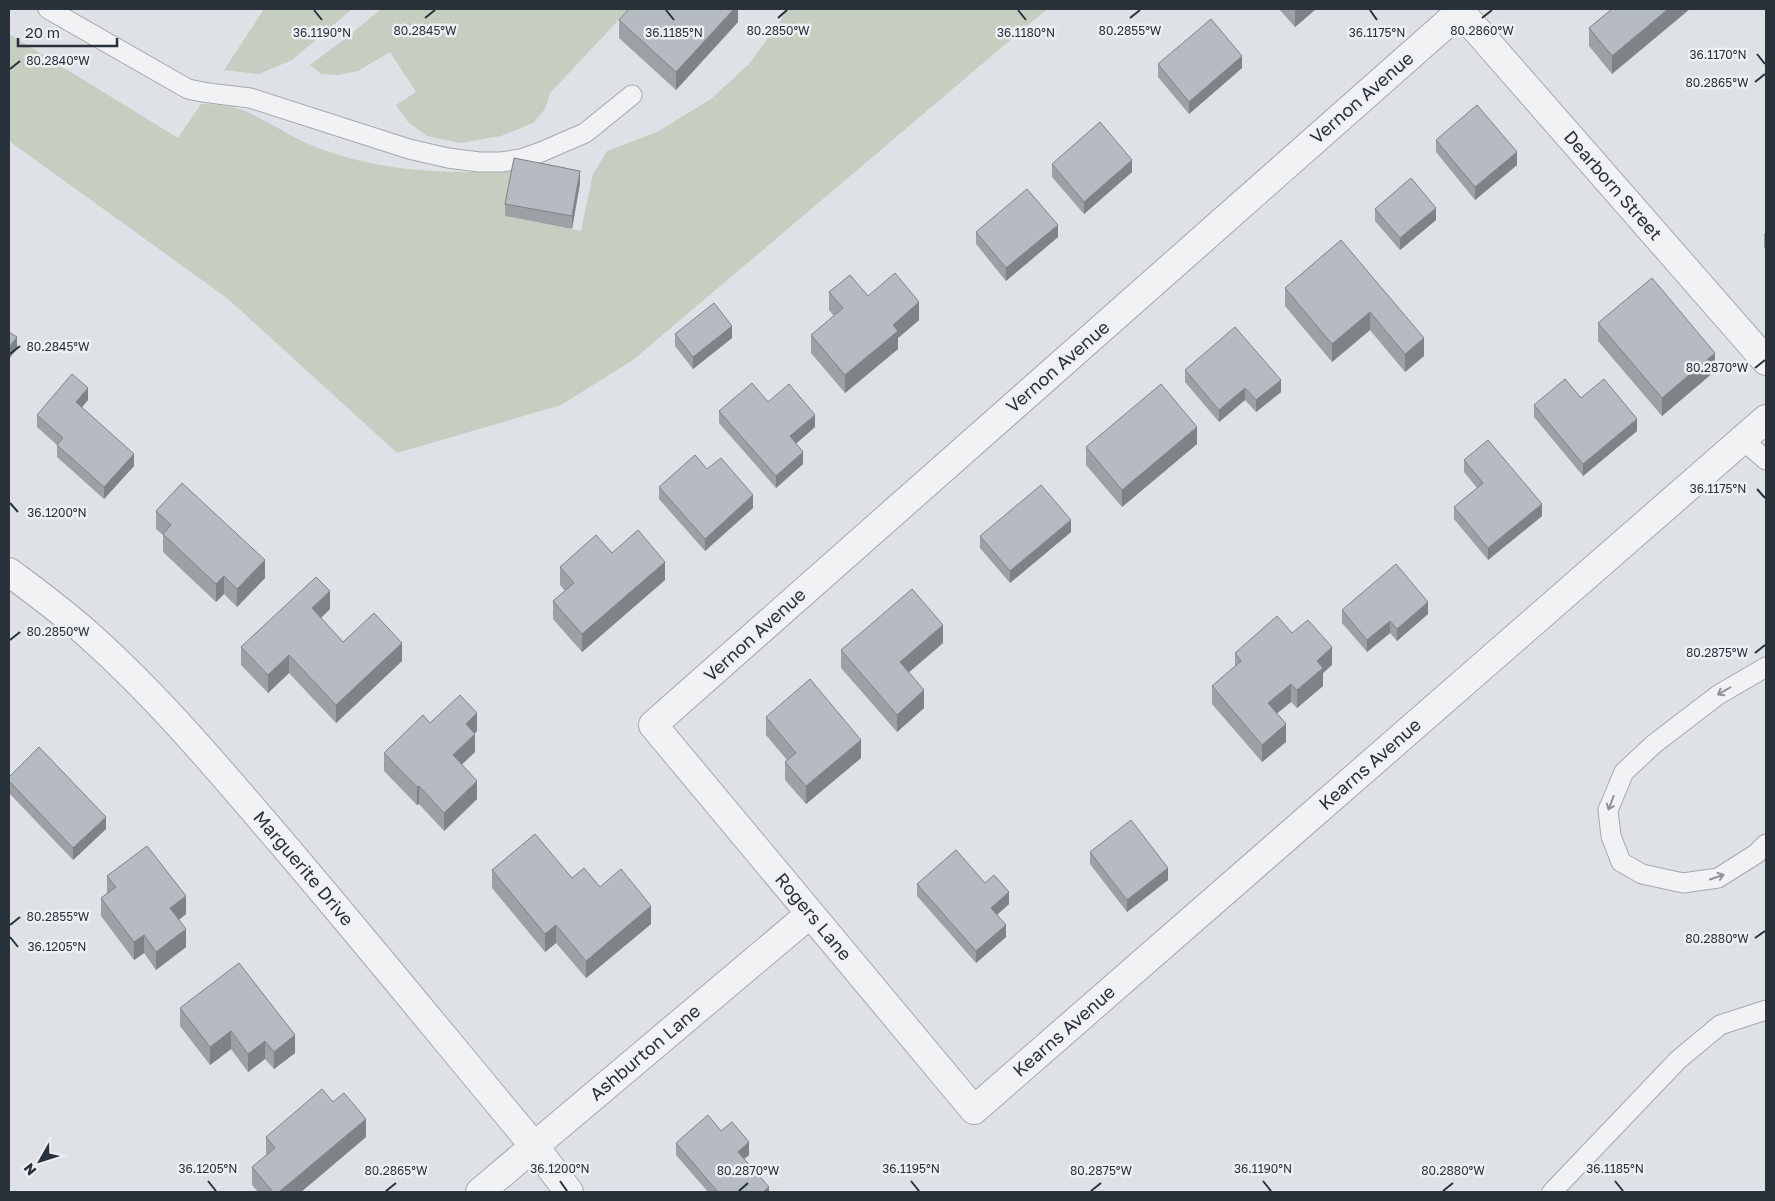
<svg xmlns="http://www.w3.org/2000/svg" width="1775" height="1201" viewBox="0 0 1775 1201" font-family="'Golos Text',sans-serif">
  <rect width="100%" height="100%" fill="#dee1e5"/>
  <path fill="#c5cec0" d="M264 9H352L292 60 259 74 224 70Z
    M381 9H629L550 93 545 109 533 123 501 136 460 143 427 136 408 122 396 105 416 92 390 52 358 71 338 75 321 74 310 65 351 34Z
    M786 9H1047L633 360 561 405 397 453 227 298 9 141V34L178 138 201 104C217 104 235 106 250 113 274 125 296 140 321 149 383 172 449 174 514 171L506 216 581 231 593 174 607 151 657 132 711 99 750 63 781 20Z"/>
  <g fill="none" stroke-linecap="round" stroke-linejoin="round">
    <g stroke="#a4a9ae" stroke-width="21">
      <path id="service" d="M48 9 188 89C208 94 229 95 250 98L409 149 448 158 479 162H501L521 159 541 152 585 133 632 95
        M1743 440 1766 460
        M1766 667 1718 695 1654 744 1624 772 1608 810 1611 836 1621 862 1642 874 1683 883 1718 878 1756 854 1766 844
        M1552 1192 1678 1060 1720 1025 1766 1010"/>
    </g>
    <g stroke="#a4a9ae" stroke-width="30">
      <g id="minor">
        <path id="s1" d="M1463 9 653 725 974 1110 1766 419"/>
        <path id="s2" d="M1460 11 1766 361"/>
        <path id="s3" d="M9 572C37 593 66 614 92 638 161 700 221 772 281 842 367 943 450 1045 535 1147L569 1192"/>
        <path id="s4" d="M480 1192 810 914"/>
      </g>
    </g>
    <use href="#service" stroke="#f0f2f4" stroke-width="19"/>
    <use href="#minor" stroke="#f0f2f4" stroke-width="28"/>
  </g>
  <path fill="#9da1a6" d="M738 9V22L676 90 619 38V20Z
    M1279 9H1316L1295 27Z
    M1612 9V74L1589 46V28Z
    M1158 64 1242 68 1189 114 1158 77Z
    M1436 140 1517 165 1475 200 1436 152Z
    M1052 164 1132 172 1084 214 1052 177Z
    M580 183 572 229 505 216V204Z
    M1375 209 1436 220 1400 250 1375 221Z
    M976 232 1058 237 1006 281 976 244Z
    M1766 232V250L1764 247V234Z
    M1341 240 1424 356 1405 372 1370 330 1332 362 1285 306V288Z
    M829 292 868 296 919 320 898 338V349L845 393 811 353V335L834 316 829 310Z
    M1598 323 1715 371 1662 416 1598 341Z
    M675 334 732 338 693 369 675 346Z
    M1185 370 1281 392 1256 412 1245 400 1219 422 1185 382Z
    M1581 398 1637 431 1583 476 1534 417V405Z
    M88 400 82 407 134 466 104 499 57 457V445L37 427V415Z
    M768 402 815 427 796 443 803 464 776 488 719 423V411Z
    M1197 444 1122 507 1086 465V447Z
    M1464 460 1542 516 1488 560 1454 519V507L1477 488 1464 472Z
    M707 469 753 508 705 551 659 499V487Z
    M156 511 265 578 237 607 224 594 216 602 163 552V535L156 529Z
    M1071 532 1010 583 980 548V536Z
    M612 553 665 580 582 652 553 619V601L565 591 560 585V567Z
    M330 609 321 618 343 642 402 661 336 723 289 673 268 693 241 665V647Z
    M1342 610 1428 614 1397 641 1390 633 1367 652 1342 623Z
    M1292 633 1332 665 1323 673V686L1297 708 1291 702 1277 713 1286 742 1262 762 1212 704V686L1235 666V653Z
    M943 643 909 672 924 708 897 732 841 668V650Z
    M766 717 861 758 806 804 785 780V762L787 760 766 735Z
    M430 723 477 731 474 733 475 752 462 764 477 799 444 831 419 804 417 805 384 771V753Z
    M9 777 106 829 73 860 9 793Z
    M1090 852 1168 880 1127 912 1090 864Z
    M492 870 572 878 600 887 651 924 586 978 556 943 545 952 492 888Z
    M107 876 186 914 179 920 186 947 156 970 144 953 134 960 101 916V898L107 894Z
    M985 883 1009 904 997 915 1006 937 976 963 917 896V884Z
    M180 1008 295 1053 274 1069 265 1059 248 1072 231 1049 210 1065 180 1026Z
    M333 1102 366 1137 301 1192H258L252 1185V1167L266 1155V1137Z
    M721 1131 749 1155 744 1159 769 1192H708L676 1155V1143Z"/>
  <path fill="#7f8387" d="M734 9H738V22L676 90V72Z
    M1295 9H1316L1295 27Z
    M1668 9H1690L1612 74V56Z
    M1242 56V68L1189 114V102Z
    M1517 152V165L1475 200V187Z
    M1132 160V172L1084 214V202Z
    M580 171V183L572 229V216Z
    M1436 208V220L1400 250V238Z
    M1058 225V237L1006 281V268Z
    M919 302V320L898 338V349L845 393V375L893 325Z
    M1370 312V330L1332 362V344Z
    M732 326V338L693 369V357Z
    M17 337V349L9 359V347Z
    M1424 338V356L1405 372V354Z
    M1715 353V371L1662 416V398Z
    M1281 380V392L1256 412V400Z
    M88 388V400L76 414V402Z
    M1245 388V400L1219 422V410Z
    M815 415V427L790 449V436Z
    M1637 419V431L1583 476V464Z
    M1197 427V444L1122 507V490Z
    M803 452V464L776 488V476Z
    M134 454V466L104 499V487Z
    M753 495V508L705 551V539Z
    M1542 504V516L1488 560V548Z
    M1071 520V532L1010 583V571Z
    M265 560V578L237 607V589Z
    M665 562V580L582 652V634Z
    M224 576V594L216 602V584Z
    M330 591V609L312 626V608Z
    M1428 602V614L1397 641V629Z
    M1390 621V633L1367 652V640Z
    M943 625V643L900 680V662Z
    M402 643V661L336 723V705Z
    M1332 647V665L1323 673V686L1297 708V690L1317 661Z
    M289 655V673L268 693V675Z
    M1291 684V702L1268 721V703Z
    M924 690V708L897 732V715Z
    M477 713V731L466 742V724Z
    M1286 724V742L1262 762V745Z
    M475 734V752L453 773V755Z
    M861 740V758L806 804V786Z
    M477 781V799L444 831V813Z
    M419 786V804L417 805V787Z
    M106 817V829L73 860V848Z
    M1168 868V880L1127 912V900Z
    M1009 892V904L991 920V908Z
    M186 896V914L170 926V908Z
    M651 906V924L586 978V961Z
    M556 925V943L545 952V934Z
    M1006 925V937L976 963V951Z
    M186 929V947L156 970V952Z
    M144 935V953L134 960V942Z
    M231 1031V1049L210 1065V1047Z
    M295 1035V1053L274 1069V1052Z
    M265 1041V1059L248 1072V1054Z
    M366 1119V1137L301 1192H279Z
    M749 1142V1155L738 1164V1152Z
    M769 1187V1192H763Z"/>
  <path fill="#b6bbc1" stroke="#7f8387" d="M629 9H734L676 72 619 20Z
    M1612 9H1668L1612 56 1589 28Z
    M1211 19 1242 56 1189 102 1158 64Z
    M1477 105 1517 152 1475 187 1436 140Z
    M1100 122 1132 160 1084 202 1052 164Z
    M514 158 580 171 572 216 505 204Z
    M1411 178 1436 208 1400 238 1375 209Z
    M1027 189 1058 225 1006 268 976 232Z
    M1341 240 1424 338 1405 354 1370 312 1332 344 1285 288Z
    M895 273 919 302 893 325 898 331 845 375 811 335 843 308 829 292 850 275 868 296Z
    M1652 278 1715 353 1662 398 1598 323Z
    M714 303 732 326 693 357 675 334Z
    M1235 327 1281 380 1256 400 1245 388 1219 410 1185 370Z
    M9 332 17 337 9 347Z
    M72 374 88 388 76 402 134 454 104 487 57 445 63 438 37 415Z
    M1565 379 1581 398 1604 379 1637 419 1583 464 1534 405Z
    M752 383 768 402 789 384 815 415 790 436 803 452 776 476 719 411Z
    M1161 384 1197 427 1122 490 1086 447Z
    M1488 440 1542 504 1488 548 1454 507 1483 483 1464 460Z
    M695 455 707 469 721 458 753 495 705 539 659 487Z
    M182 483 265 560 237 589 224 576 216 584 163 534 171 525 156 511Z
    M1041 485 1071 520 1010 571 980 536Z
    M638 530 665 562 582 634 553 601 574 583 560 567 596 535 612 553Z
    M1396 564 1428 602 1397 629 1390 621 1367 640 1342 610Z
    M316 577 330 591 312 608 343 642 374 613 402 643 336 705 289 655 268 675 241 647Z
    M912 589 943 625 900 662 924 690 897 715 841 650Z
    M1277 616 1292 633 1308 620 1332 647 1317 661 1323 668 1297 690 1291 684 1268 703 1286 724 1262 745 1212 686 1241 661 1235 653Z
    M810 679 861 740 806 786 785 762 796 753 766 717Z
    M460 695 477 713 466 724 475 734 453 755 477 781 444 813 419 786 417 787 384 753 423 715 430 723Z
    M39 747 106 817 73 848 9 781V777Z
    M1131 820 1168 868 1127 900 1090 852Z
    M535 834 572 878 584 868 600 887 621 869 651 906 586 961 556 925 545 934 492 870Z
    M147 846 186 896 170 908 186 929 156 952 144 935 134 942 101 898 116 887 107 876Z
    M956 850 985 883 994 875 1009 892 991 908 1006 925 976 951 917 884Z
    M239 963 295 1035 274 1052 265 1041 248 1054 231 1031 210 1047 180 1008Z
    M322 1089 333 1102 344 1093 366 1119 279 1192H273L252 1167 275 1148 266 1137Z
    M708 1115 721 1131 732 1122 749 1142 738 1152 769 1187 763 1192H718L676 1143Z"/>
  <defs><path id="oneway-shaft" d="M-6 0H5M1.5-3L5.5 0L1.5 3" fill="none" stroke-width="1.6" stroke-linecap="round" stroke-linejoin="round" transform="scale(1.25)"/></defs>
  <g stroke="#8c9297">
    <use href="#oneway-shaft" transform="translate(1724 691) rotate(150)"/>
    <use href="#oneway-shaft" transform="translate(1611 803) rotate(111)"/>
    <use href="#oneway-shaft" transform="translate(1717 877) rotate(-19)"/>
  </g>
  <path fill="none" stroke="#29313a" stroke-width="2" d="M314 10 322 20M666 10 674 20M1018 10 1026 20M1370 10 1377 20M425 18 435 10M778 18 787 10M1130 18 1140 10M1482 18 1492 10M1757 54 1765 64M10 69 20 61M1755 82 1765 74M10 354 20 346M1755 368 1765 360M1757 489 1765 498M10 503 18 512M10 640 20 632M1755 653 1765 645M10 925 20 917M10 937 18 947M1755 938 1765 931M208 1181 216 1191M560 1181 567 1191M911 1181 919 1191M1263 1181 1271 1191M1615 1181 1623 1191M386 1191 396 1183M739 1191 748 1183M1091 1191 1101 1183M1443 1191 1453 1183"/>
  <g text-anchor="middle" stroke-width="5" stroke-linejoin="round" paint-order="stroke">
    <g font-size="18" fill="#29313a" stroke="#edf0f3">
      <text transform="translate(1362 98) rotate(-41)" y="6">Vernon Avenue</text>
      <text dy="6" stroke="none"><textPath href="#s2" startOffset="232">Dearborn Street</textPath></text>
      <text transform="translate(1058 367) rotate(-41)" y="6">Vernon Avenue</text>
      <text transform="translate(755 635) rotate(-42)" y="6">Vernon Avenue</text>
      <text dy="6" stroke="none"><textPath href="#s1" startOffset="2108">Kearns Avenue</textPath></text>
      <text dy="6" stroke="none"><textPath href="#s3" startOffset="419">Marguerite Drive</textPath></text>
      <text dy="6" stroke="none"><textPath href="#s1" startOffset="1331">Rogers Lane</textPath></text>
      <text dy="6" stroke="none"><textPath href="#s1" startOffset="1702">Kearns Avenue</textPath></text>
      <text dy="6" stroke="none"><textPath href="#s4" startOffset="216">Ashburton Lane</textPath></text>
    </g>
  </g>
  <g font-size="12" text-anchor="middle" fill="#29313a" stroke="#edf0f3" stroke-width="5" stroke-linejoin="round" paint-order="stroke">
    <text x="425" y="35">80.2845°W</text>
    <text x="778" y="35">80.2850°W</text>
    <text x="1130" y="35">80.2855°W</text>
    <text x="1482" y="35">80.2860°W</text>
    <text x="674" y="37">36.1185°N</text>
    <text x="322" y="37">36.1190°N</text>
    <text x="1026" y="37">36.1180°N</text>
    <text x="1377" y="37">36.1175°N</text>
    <text x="1718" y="59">36.1170°N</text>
    <text x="58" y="65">80.2840°W</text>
    <text x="1717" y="87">80.2865°W</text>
    <text x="58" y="351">80.2845°W</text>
    <text x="1717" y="372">80.2870°W</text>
    <text x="1718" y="493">36.1175°N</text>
    <text x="57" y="517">36.1200°N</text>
    <text x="58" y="636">80.2850°W</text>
    <text x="1717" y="657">80.2875°W</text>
    <text x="58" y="921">80.2855°W</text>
    <text x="1717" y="943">80.2880°W</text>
    <text x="57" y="951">36.1205°N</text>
    <text x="208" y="1173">36.1205°N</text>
    <text x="560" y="1173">36.1200°N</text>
    <text x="911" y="1173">36.1195°N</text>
    <text x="1263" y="1173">36.1190°N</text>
    <text x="1615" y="1173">36.1185°N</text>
    <text x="396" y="1175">80.2865°W</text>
    <text x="748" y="1175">80.2870°W</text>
    <text x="1101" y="1175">80.2875°W</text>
    <text x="1453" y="1175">80.2880°W</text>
  </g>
  <rect width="1775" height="1201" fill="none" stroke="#29313a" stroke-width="20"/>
  <g transform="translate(40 1161) rotate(231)" stroke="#edf0f3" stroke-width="4" paint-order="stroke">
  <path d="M0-4L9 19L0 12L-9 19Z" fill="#29313a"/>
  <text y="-8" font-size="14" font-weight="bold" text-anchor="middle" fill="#29313a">N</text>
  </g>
  <path d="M18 38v8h99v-8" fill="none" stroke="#29313a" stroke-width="2.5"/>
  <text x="25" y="38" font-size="15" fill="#29313a" stroke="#edf0f3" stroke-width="4" paint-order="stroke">20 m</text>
</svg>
